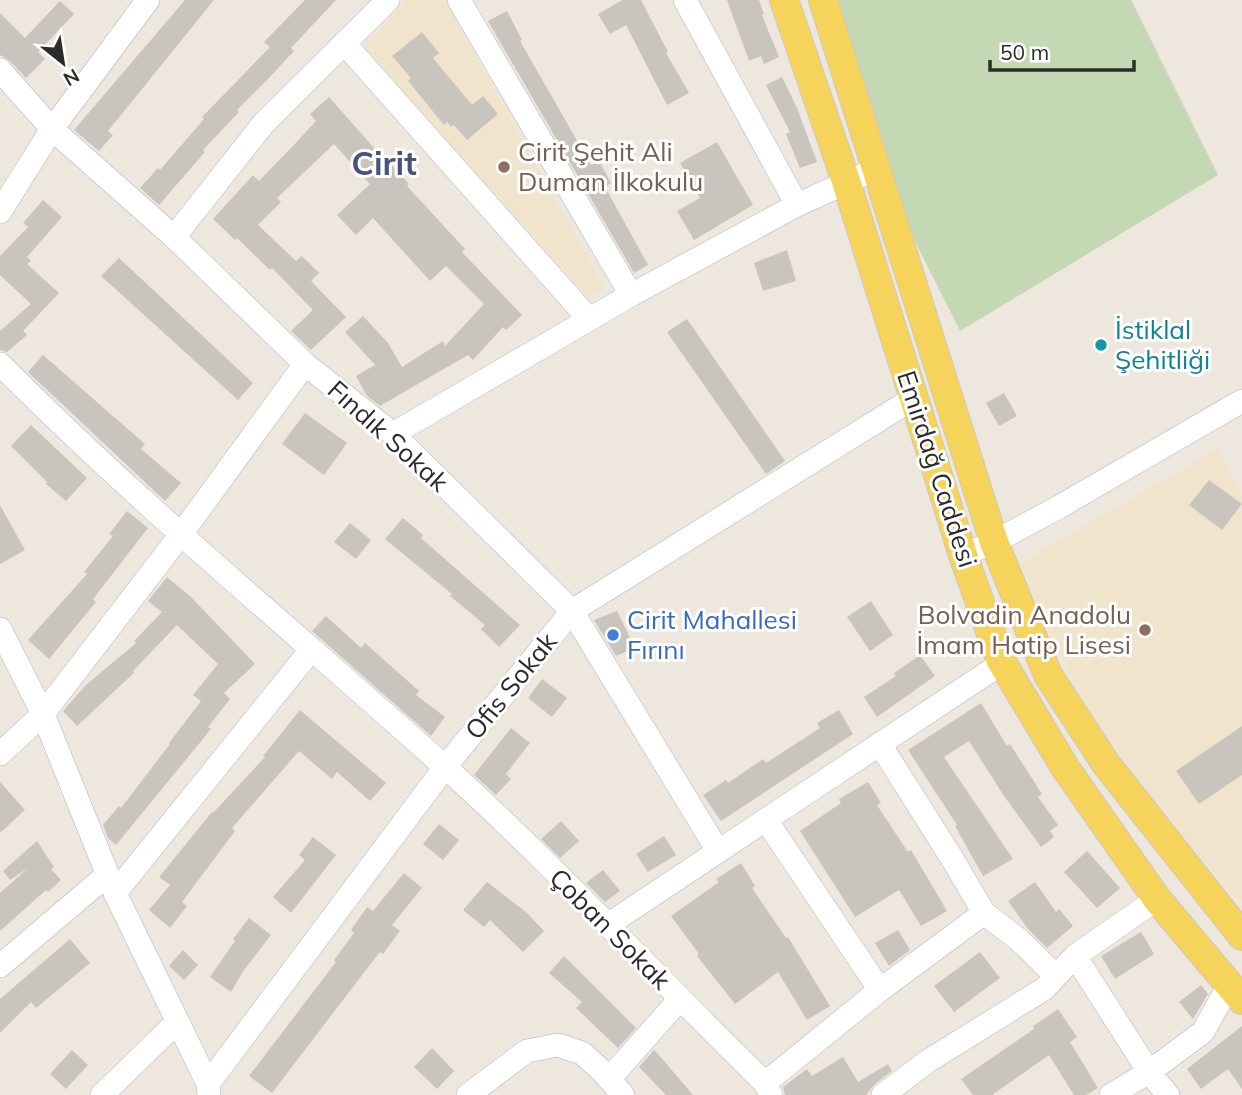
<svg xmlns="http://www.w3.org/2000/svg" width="1242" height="1095" viewBox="0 0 1242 1095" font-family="Mulish,sans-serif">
  <rect width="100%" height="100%" fill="#eee7dd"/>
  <path fill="#f0e5cc" d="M406 0H445L604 287 589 298 362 47Z
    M1219 448 1242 496V903L1141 794 1078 696 1020 563Z"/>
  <path fill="#c5d8b4" d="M820 0H1131L1218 175 960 331 878 168Z"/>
  <path fill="#c9c4bd" d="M185 0H214L108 131 113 135 99 151 74 130Z
    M305 0H336L291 48 294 51 268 79 237 110 239 112 203 150 205 152 159 205 140 188 158 168 160 170 204 119 202 117 270 47 264 42Z
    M622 0H641L668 52 666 53 689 93 667 105 626 25 610 34 598 14Z
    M727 0H759L764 14 762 15 779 57 764 64 761 56 749 61Z
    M60 1 74 14 38 52 45 59 26 78 10 61 0 55V13L25 38Z
    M507 11 522 40 520 41 591 165 599 161 611 183 605 187 648 265 634 273 488 21Z
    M422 32 439 53 433 58 472 105 483 96 498 114 467 140 454 125 451 127 447 122 444 125 408 81 411 78 392 56Z
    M782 77 797 108 817 162 800 168 786 134 790 132 766 85Z
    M329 97 390 166 392 165 409 184 407 186 465 249 462 252 522 315 506 330 503 327 473 360 468 355 380 406 367 396 356 376 375 365 345 332 363 316 388 343 402 367 443 341 445 346 484 304 446 266 430 281 373 218 356 235 337 215 370 184 334 144 277 198 281 202 258 225 296 261 302 256 319 273 311 281 346 317 311 350 291 331 313 310 272 268 270 270 237 238 235 240 213 219 253 175 259 181 291 148 316 121 310 114Z
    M717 142 753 205 694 240 677 211 700 198 680 163Z
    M43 200 62 217 27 257 31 261 27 264 59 293 23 331 27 335 7 352 0 350V331L31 304 0 275V256L28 227 23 223Z
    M787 250 796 281 763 291 754 263Z
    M119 258 253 383 238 400 101 276Z
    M687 319 785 461 766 474 667 332Z
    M43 355 145 444 141 449 181 483 165 501 28 372Z
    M1004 393 1017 416 999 426 986 403Z
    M305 413 347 443 324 475 282 444Z
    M31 425 87 478 66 501 46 484 47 482 11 446Z
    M1209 480 1242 504 1222 530 1189 505Z
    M0 505 25 550 0 564Z
    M127 511 148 528 93 599 96 602 49 659 28 640 87 574 84 572 113 536 109 534Z
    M403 518 423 535 421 538 520 625 499 647 481 629 485 625 450 596 452 594 385 539Z
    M350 523 371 540 356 559 334 542Z
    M167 577 191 597 255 664 224 693 230 699 208 727 211 729 116 845 108 838 103 825 119 806 121 808 170 744 169 743 201 701 193 695 218 664 177 625 133 671 135 672 77 726 63 711 86 685 136 643 134 641 162 612 148 601Z
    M871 601 893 635 870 651 847 617Z
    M617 611 635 648 616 656 594 620Z
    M326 616 361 648 365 643 419 691 416 695 445 717 431 736 312 631Z
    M920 655 935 676 877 717 864 697 896 676 894 673Z
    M542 679 567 698 552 717 528 698Z
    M981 703 1007 746 1010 744 1042 794 1038 797 1058 825 1050 831 1054 837 1041 847 1004 796 969 741 944 757 1013 859 983 876 955 826 957 825 908 750Z
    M300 710 386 783 370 801 337 772 332 779 299 751 232 828 235 831 182 902 187 906 170 928 149 910 170 885 159 877 212 812 213 813 265 757 263 756Z
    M839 710 853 734 721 821 703 795 726 780 728 783 763 759 766 763 820 728 817 723Z
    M1242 726V775L1199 804 1176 771Z
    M511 728 530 743 506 774 511 779 496 795 474 775Z
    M0 782 25 810 0 833Z
    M868 782 881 803 877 805 908 852 911 850 947 911 921 926 899 890 855 917 800 831 841 803 839 799Z
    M561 821 579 841 560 858 541 839Z
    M439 824 459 840 443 860 423 844Z
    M664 836 676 855 648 872 636 854Z
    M313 837 336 855 291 913 273 897 305 860 299 855Z
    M37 841 54 867 51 869 61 880 48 892 46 890 0 931V893L28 868 10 880 3 871Z
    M1087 851 1120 888 1097 908 1064 872Z
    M741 863 755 886 752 888 786 938 788 937 830 1006 807 1020 778 972 735 1004 697 956 699 954 671 916 719 882 716 879Z
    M603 870 620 891 605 902 586 883Z
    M404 873 422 888 392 925 400 931 383 954 380 952 359 979 272 1093 249 1076 336 962 334 960 354 933 351 930 367 907 373 911Z
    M487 882 526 912 544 931 523 952 490 920 484 927 463 910Z
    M1035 882 1056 912 1059 909 1073 926 1047 948 1028 929 1008 901Z
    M249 918 271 935 244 970 231 992 210 977 235 941 233 939Z
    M898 930 910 950 889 966 875 943Z
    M1141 932 1154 954 1115 979 1101 956Z
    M70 939 90 963 36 1008 31 1002 0 1033V999Z
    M183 950 198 965 184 980 169 966Z
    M980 952 1000 978 954 1012 934 986Z
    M564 956 636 1028 618 1048 576 1008 582 1002 549 973Z
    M1201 985 1208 994 1193 1019 1179 1002Z
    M1058 1009 1077 1037 1070 1042 1098 1088 1086 1095H1074L1049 1055 992 1095H973L961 1079 1034 1029 1033 1026Z
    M1242 1026V1089L1228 1069 1201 1089 1187 1069Z
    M432 1048 454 1071 437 1089 414 1067Z
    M72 1050 88 1065 66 1089 50 1074Z
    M654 1050 665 1062 693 1095H666L639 1067Z
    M843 1057 858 1082 888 1064 892 1071 875 1084 866 1095H785L783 1087 807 1069 812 1076Z"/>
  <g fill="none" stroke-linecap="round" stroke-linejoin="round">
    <g stroke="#b1b4c0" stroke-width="24">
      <path id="minor" d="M459 0 631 295
        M685 0 797 205
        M344 43 589 319
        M0 70 52 129 174 237 305 364 393 434 572 611 718 851
        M0 212 52 129 148 0
        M174 237 264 123 388 0
        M0 364C141 506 296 633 444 766 556 867 657 978 765 1083L771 1095
        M393 434 631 295 797 205 878 168
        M963 555 994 542 1059 507 1242 401
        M0 629 43 714 115 893 208 1084 209 1095
        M881 746 953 860 984 913 1018 939 1056 976
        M0 754 43 714 182 533 305 364
        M766 820 880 990
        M115 893 311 650
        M609 924 1002 663
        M1075 956 1149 1072 1168 1095
        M0 966 107 875
        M609 1079 680 999
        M765 1083 880 990 984 913
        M208 1084 445 767 572 611 914 398
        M102 1095 176 1023
        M468 1095 527 1051 558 1045 582 1053 602 1071 623 1095
        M883 1095 928 1061 1044 989 1075 956 1157 899
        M1111 1095 1149 1072 1203 1032 1229 985"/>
    </g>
    <g stroke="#c8c8c8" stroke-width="30">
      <path id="major" d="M784 0 846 181 963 555 1000 659 1066 769 1157 899 1242 1000
        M823 0 994 542 1048 675 1106 764 1242 936"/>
    </g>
    <use href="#minor" stroke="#fff" stroke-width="23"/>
    <use href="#major" stroke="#f6d35a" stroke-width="28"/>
  </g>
  <g fill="#8d6e63" stroke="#fff" stroke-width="2.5">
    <circle cx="504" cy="167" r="7"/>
    <circle cx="1145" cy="630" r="7"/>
  </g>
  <circle fill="#0f9aa8" stroke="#fff" stroke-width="2.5" cx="1101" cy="345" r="7"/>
  <circle fill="#3f7fe0" stroke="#fff" stroke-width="2.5" cx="613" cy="635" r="7"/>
  <g text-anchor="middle" stroke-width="6" stroke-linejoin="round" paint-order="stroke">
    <g font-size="26" fill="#785e54" stroke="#fff" text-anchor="start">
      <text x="518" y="161">Cirit Şehit Ali<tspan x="518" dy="30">Duman İlkokulu</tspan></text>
      <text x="1131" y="624" text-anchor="end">Bolvadin Anadolu<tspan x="1131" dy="30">İmam Hatip Lisesi</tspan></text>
    </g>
    <g font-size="26" fill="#0d838f" stroke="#fff" text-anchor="start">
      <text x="1115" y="339">İstiklal<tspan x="1115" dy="30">Şehitliği</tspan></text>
    </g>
    <g font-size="26" fill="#2b2b2b" stroke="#fff">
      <text transform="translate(388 436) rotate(42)" y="9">Fındık Sokak</text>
      <text transform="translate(937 469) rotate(72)" y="9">Emirdağ Caddesi</text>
      <text transform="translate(511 686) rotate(-51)" y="9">Ofis Sokak</text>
      <text transform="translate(610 929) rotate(45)" y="9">Çoban Sokak</text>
    </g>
    <g font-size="26" fill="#366cbe" stroke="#fff" text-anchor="start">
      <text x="627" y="629">Cirit Mahallesi<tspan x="627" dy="30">Fırını</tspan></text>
    </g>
    <g font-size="33" font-weight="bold" fill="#4a527e" stroke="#fff">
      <text x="384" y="175">Cirit</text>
    </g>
  </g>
  <g transform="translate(63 63) rotate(150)" stroke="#ffffff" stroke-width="5" paint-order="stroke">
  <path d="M0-5L12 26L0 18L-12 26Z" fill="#2b2b2b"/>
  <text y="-10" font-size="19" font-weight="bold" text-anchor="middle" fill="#2b2b2b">N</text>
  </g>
  <path d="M990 60v10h144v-10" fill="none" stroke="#2b2b2b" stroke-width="3.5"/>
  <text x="1000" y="60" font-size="21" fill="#2b2b2b" stroke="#ffffff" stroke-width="5" paint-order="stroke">50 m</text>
</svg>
